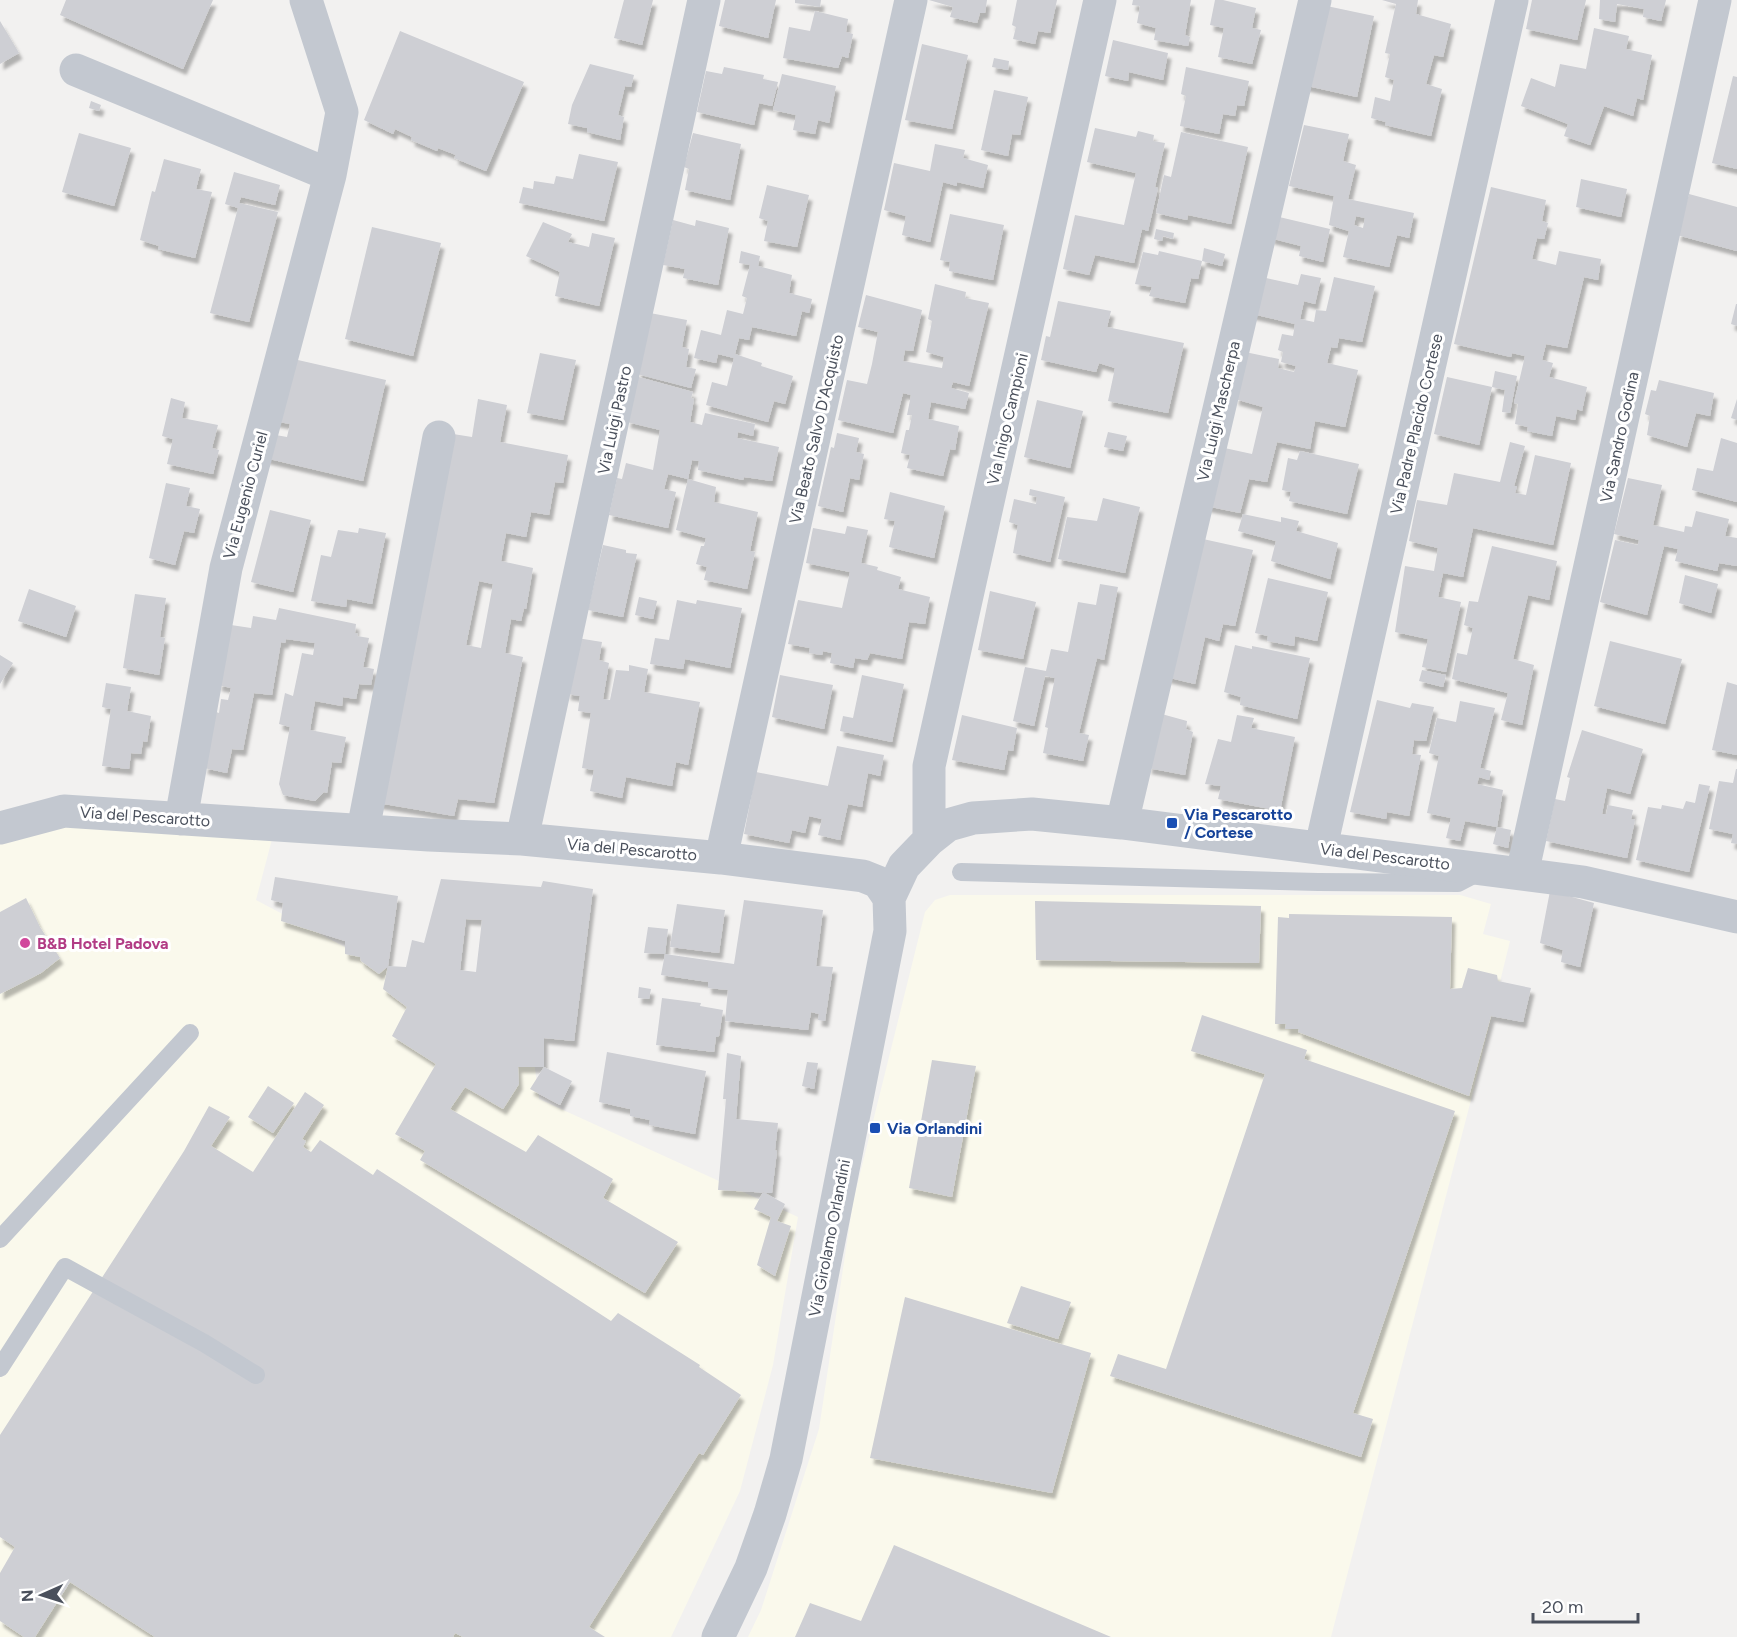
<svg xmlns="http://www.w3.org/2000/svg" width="1737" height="1637" viewBox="0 0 1737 1637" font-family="Figtree,sans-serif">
  <defs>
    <filter id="shadow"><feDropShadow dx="3.5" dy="6" stdDeviation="1.5" flood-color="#0004"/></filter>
  </defs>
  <rect width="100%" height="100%" fill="#f2f1f0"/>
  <path fill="#faf9ec" d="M280 809 256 900 532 1046 539 1099 798 1217 773 1365 740 1491 671 1637H0V827Z
    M950 895H1460L1491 904 1483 934 1510 941 1471 1100 1331 1637H748L761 1610 819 1429 853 1202 925 912 935 900Z"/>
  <path fill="#cecfd4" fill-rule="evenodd" filter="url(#shadow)" d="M66 0H213L183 69 60 15Z
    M624 0H653L642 45 614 38Z
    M725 0H776L768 38 719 26Z
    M795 0H821L820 7 795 3Z
    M929 0H987L985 13H980L977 23 950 17 953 7Z
    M1017 0H1057L1050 33 1038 31 1035 44 1013 39 1016 27 1012 25Z
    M1133 0H1191L1185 35 1190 37 1188 46 1154 40 1156 28 1137 23 1140 6 1132 5Z
    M1215 0H1223L1256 8 1252 28 1261 30 1252 64 1218 57 1224 28 1210 25Z
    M1382 0H1418L1416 14 1451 24 1443 57 1434 55 1426 84 1442 89 1431 136 1385 125 1386 122 1371 118 1375 97 1390 101 1394 80 1385 77 1390 54 1385 53 1396 4Z
    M1532 0H1586L1577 40 1526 29Z
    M1600 0H1666L1661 21 1643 17 1644 9 1617 4 1615 22 1599 19Z
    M1322 5 1374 16 1357 97 1303 85Z
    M815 11 848 19 846 32 853 34 848 58 842 56 838 68 783 58 789 27 810 31Z
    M0 21 19 53 0 64Z
    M1594 28 1629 36 1626 49 1652 55 1643 100 1637 98 1633 116 1604 106 1590 145 1564 136 1568 124 1521 106 1531 78 1555 87 1560 64 1586 69Z
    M400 31 524 82 486 171 454 158 456 155 438 148 437 151 411 140 412 137 395 129 393 134 364 120Z
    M1113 40 1168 53 1163 80 1129 72 1128 81 1105 76Z
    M922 44 968 55 952 129 905 120Z
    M994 58 1009 61 1008 70 992 67Z
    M590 64 634 75 631 87 625 86 618 115 624 117 620 140 587 132V128L568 124 572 105Z
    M724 67 764 75 763 79 778 82 772 106 759 103 754 125 697 112 706 71 722 74Z
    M1186 67 1249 81 1244 106 1237 105 1235 116 1223 114 1219 134 1180 126 1186 96 1181 94Z
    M782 74 836 86 829 123 818 120 815 134 793 130 796 115 773 110Z
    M1733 76 1737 77V169L1712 163Z
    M994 90 1028 97 1020 135 1012 134 1008 156 981 150Z
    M91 101 101 105 99 111 89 108Z
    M1304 125 1349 134 1343 161 1356 165 1348 199 1414 213 1409 238 1397 235 1389 267 1343 257 1349 231 1329 225 1334 196 1289 186ZM1356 216 1365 218 1363 228 1354 225Z
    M1095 128 1136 137 1138 131 1154 135 1153 141 1165 143 1155 187 1158 188 1148 231 1142 229 1134 263 1095 255 1089 275 1063 269 1075 215 1124 225 1136 173 1087 162Z
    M1181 132 1248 147 1231 224 1188 215 1187 220 1156 213 1164 175 1171 177Z
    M79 133 131 148 114 206 62 192Z
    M693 133 741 144 730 200 685 190 689 169 684 167Z
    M935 144 965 150 963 158 988 165 983 188 957 182V186L943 182 930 242 902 235 906 216 884 210 894 163 930 171Z
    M579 154 618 162 604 221 519 203 523 187 533 189 534 181 554 184 556 176 573 179Z
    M164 159 201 169 196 189 212 192 195 258 158 249 159 246 140 240 152 191 155 192Z
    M234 172 280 185 275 205 241 197 239 203 278 212 249 322 210 313 238 208 225 204Z
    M1581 179 1627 189 1621 217 1576 207Z
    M767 185 809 195 797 247 764 241 768 221 759 218Z
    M1491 187 1546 200 1542 221 1548 223 1544 239 1537 238 1532 259 1556 265 1559 251 1601 259 1598 280 1584 277 1567 348 1546 344 1542 360 1553 363 1549 377 1587 387 1582 411 1577 409 1575 420 1556 416 1552 436 1527 431 1528 427 1515 424 1518 404 1514 403 1525 356 1512 353 1511 357 1454 344Z
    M1689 194 1737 207V251L1677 235Z
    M950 214 1004 225 993 280 949 271 950 262 940 260Z
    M1275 216 1330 229 1323 262 1299 256 1301 246 1270 238Z
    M673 220 695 226 696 220 729 228 718 285 683 278 685 269 663 265Z
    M543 222 572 234 568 242 589 247 592 233 615 238 599 306 555 296 560 272 526 256Z
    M372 227 441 243 413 356 345 339Z
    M1156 229 1174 233 1173 239 1163 236 1162 241 1154 239Z
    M1204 248 1225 254 1222 266 1202 261Z
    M741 251 760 256 758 266 792 275 789 293 812 299 809 313 802 311 796 336 752 327 749 340 739 338 735 354 762 363 761 366 793 376 785 404 774 401 768 422 706 405 712 382 727 386 734 358 718 354 716 363 694 358 701 330 721 335 727 310 743 314 747 298 742 296 750 265 739 263Z
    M1159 251 1202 261 1198 279 1191 278 1185 303 1149 296 1152 287 1135 284 1143 252 1158 255Z
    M1301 274 1321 278 1315 304 1304 301 1300 319 1314 322 1316 310 1326 311 1334 277 1375 286 1362 342 1339 338 1337 348 1331 347 1327 363 1358 370 1345 427 1315 421 1310 449 1277 442 1267 482 1249 479 1240 513 1206 506 1220 447 1252 454 1263 407 1235 399 1245 352 1279 359 1278 368 1294 372 1296 366 1281 362 1283 352 1278 350 1282 334 1293 336 1295 324 1248 313 1257 276 1298 285Z
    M935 284 966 292 965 298 989 303 969 386 953 382 951 388 969 393 965 409 931 402 928 419 959 426 955 450 950 449 943 476 907 468 910 455 901 453 906 430H909L912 415H907L911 395 903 393 893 433 838 420 847 380 867 384 872 364 878 332 858 327 866 295 922 310 913 351 905 350 903 361 942 368 944 357 926 352 932 321 928 319Z
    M1058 301 1111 311 1107 327 1184 343 1168 413 1108 401 1115 368 1099 363 1096 372 1041 360 1046 336 1050 337Z
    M1736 304H1737V326L1731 324Z
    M650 313 687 320 682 347 689 349 686 367 696 369 691 388 637 374Z
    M540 353 576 360 563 420 527 413Z
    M289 358 386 380 363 481 265 458 270 434 287 437 290 424 274 421Z
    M1495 371 1517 376 1510 413 1502 412 1505 390 1492 387 1479 445 1434 434 1447 377 1492 387Z
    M635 376 693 392 691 398 694 399 690 422 702 425 705 413 755 424 753 436 738 432 737 438 779 447 772 481 744 477 743 480 698 470 699 461 692 460 688 479 668 474 664 489 676 492 668 528 609 515 617 478 622 479 626 463 653 470 660 430 627 422Z
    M1659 380 1714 393 1710 416 1696 413 1687 447 1647 435 1650 416 1645 414 1651 390 1656 391Z
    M171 398 185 402 182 418 218 425 212 448 219 450 213 474 167 464 173 439 162 436Z
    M478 399 507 405 500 442 568 455 563 483 555 482 549 515 531 512 526 537 506 533 501 561 533 568 526 609 524 608 521 621 511 619 505 653 523 657 494 803 458 799 454 816 378 803 453 434 472 437ZM479 581 493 584 481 648 466 645Z
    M1737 399V420L1731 418Z
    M1037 400 1083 411 1070 468 1024 457Z
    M1108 432 1127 436 1123 451 1104 447Z
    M837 433 859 438 856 452 864 454 859 480 850 478 843 512 818 506 831 447 834 448Z
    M1721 438 1737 443V502L1692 490 1697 468 1713 471Z
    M1510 442 1525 446 1514 486H1517L1515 493 1526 495 1535 455 1571 463 1553 545 1473 528 1463 577 1443 573 1438 597 1461 602 1446 672 1422 667 1428 639 1395 632 1405 566 1434 571 1438 548 1409 541 1417 500 1447 505 1454 473 1500 482Z
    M1300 451 1359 464 1347 514 1289 501 1291 492 1282 490 1288 458 1297 460Z
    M1628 478 1662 485 1653 525 1684 532 1685 526 1692 527 1696 511 1729 519 1725 536 1737 538V566L1719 563 1717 571 1675 561 1678 549 1664 546 1647 615 1600 602 1615 540 1638 545 1639 540 1614 534Z
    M688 479 716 487 714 502 758 512 750 551 755 552 747 589 704 580 707 567 696 564 701 546H704L706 538 676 530Z
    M166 483 190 488 186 506 200 509 194 533 184 531 175 565 149 558Z
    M1030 489 1065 497 1050 562 1013 553 1018 525 1009 522 1014 499 1036 504 1037 497 1029 495Z
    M890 492 945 506 934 558 889 547 895 521 884 519Z
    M1103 498 1140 507 1125 573 1058 559 1067 517 1097 521Z
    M270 510 311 520 293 592 251 582Z
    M1243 514 1281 522V517L1299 521 1296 531 1338 543 1330 579 1271 561 1276 541 1238 531Z
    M847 526 868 530 861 563 878 567 877 570 901 577 898 589 930 597 925 624 909 622 902 659 870 653 867 660 855 658 853 668 830 663 832 653 823 651 822 655 809 653 810 648 788 644 798 600 842 608 850 572 806 563 813 528 845 534Z
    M359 528 386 533 372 604 347 599 346 607 311 601 321 555 331 557 338 530 358 533Z
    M1203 539 1253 550 1235 626 1223 624 1219 641 1205 637 1195 684 1166 677Z
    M603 545 626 550V553L637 554 623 617 588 610Z
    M1492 546 1557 561 1549 600 1528 595 1513 659 1534 665 1522 725 1501 720 1508 693 1452 679 1457 653 1467 655 1473 628 1464 625 1469 601 1478 602Z
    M1685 575 1718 584 1711 613 1679 603Z
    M1268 578 1328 592 1317 641 1295 636 1294 646 1267 641 1268 636 1255 633Z
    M1100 584 1118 587 1104 660 1097 658 1079 733 1089 735 1083 761 1043 753 1048 728 1045 727 1055 678 1045 676 1034 726 1013 721 1025 667 1046 671 1051 649 1068 652 1078 602 1096 605Z
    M29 589 76 606 66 637 18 621Z
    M990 591 1036 602 1023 659 978 650Z
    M135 594 166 598 160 637 165 638 159 675 123 668Z
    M639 597 657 601 653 619 635 615Z
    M677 600 696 604 697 600 742 608 730 668 685 659 683 669 650 664 655 638 669 640Z
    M279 608 356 624 355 633 358 634 357 636 369 638 363 667 374 669 371 685 359 684 356 699 343 697 342 706 315 701 310 730 346 737 341 763 332 762 327 793 324 792 315 801 283 795 279 784 290 727 279 724 285 693 293 696 302 653 313 655 315 643 286 639 285 643 281 642 272 695 254 693 243 750 232 749 227 773 204 768 216 712 219 713 221 699 228 700 231 688 218 685 231 625 251 628 253 616 276 620Z
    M577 638 602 642 599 660 609 663 603 699 610 700 616 670 629 671V665L648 669 644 692 700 702 688 765 676 762 672 786 626 777 622 798 590 791 594 770 582 768 591 713 578 711 580 696 567 694Z
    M1610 641 1682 659 1665 724 1594 706Z
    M1235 645 1252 649V646L1310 658 1297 719 1240 705 1241 697 1224 692Z
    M0 655 13 663 0 684Z
    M1422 670 1446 675 1443 687 1419 681Z
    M780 675 833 685 824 729 772 717Z
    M862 675 904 684 892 742 840 731 843 716 853 718Z
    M1727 682 1737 685V755L1712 750Z
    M106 683 131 687 127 711 151 716 147 742 143 741 141 754 131 753 129 769 102 766 111 709 102 707Z
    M1377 700 1410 708 1412 703 1434 707 1426 741 1414 740 1412 754 1421 755 1409 816 1387 812 1386 819 1350 812Z
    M1460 701 1495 708 1480 768 1491 771 1489 780 1479 777 1477 784 1503 790 1497 827 1465 821 1460 841 1446 838 1451 818 1427 813 1439 756 1429 753 1437 718 1456 722Z
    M1158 713 1187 721 1186 729 1193 732 1185 775 1148 768Z
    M962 715 1017 728 1013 751 1008 750 1004 770 952 760Z
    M1237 715 1254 718 1251 728 1295 737 1280 811 1218 799 1221 786 1205 784 1218 739 1231 742Z
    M1582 730 1643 749 1630 794 1607 788 1602 814H1606L1608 805 1633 810 1631 819 1635 820 1627 858 1546 841 1555 799 1565 801 1570 778 1567 777Z
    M837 746 884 755 880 776 868 773 862 807 848 804 840 840 818 835 822 819 809 816 805 833 792 830 789 843 744 834 756 772 828 786Z
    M1736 769H1737V844L1731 843 1733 834 1709 829 1719 781 1733 783Z
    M1699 784 1710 786 1689 872 1636 860 1648 807 1661 809 1662 805 1683 809 1686 801 1695 803Z
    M1497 827 1511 830 1508 848 1493 844Z
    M275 877 398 896 388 966 406 967 412 940 424 943 441 879 541 887 543 881 593 889 574 1041 544 1038V1067L572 1081 560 1105 530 1089 544 1067H518L519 1084 503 1109 465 1087 450 1109 526 1152 538 1135 613 1179 603 1198 678 1242 645 1293 420 1160 425 1151 395 1134 436 1064 392 1036 407 1007 383 989 388 966 379 974 361 961 360 957 345 954V941L281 921 283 903 271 900ZM466 919 482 920 476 972 460 970Z
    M1550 891 1594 903 1580 967 1561 962 1563 950 1540 943Z
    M26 898 40 927 60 958 41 973 0 994V912Z
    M744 900 823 910 816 966 833 967 825 1021 818 1020 819 1014 811 1012 808 1030 725 1021 728 990 708 988V982L661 975 665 954 644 953 648 927 668 929 665 954 734 964Z
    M1035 901 1261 906 1259 963 1036 960Z
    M677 904 725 910 719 953 670 947Z
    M1289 914 1452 917 1450 989 1462 988 1468 968 1497 975 1498 981 1531 988 1523 1022 1491 1016 1469 1096 1298 1032 1299 1029H1285L1286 1024H1275L1278 917 1289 918Z
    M639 987 651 989 649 999 638 998Z
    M662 998 701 1003 700 1006 723 1010 719 1036 716 1037 714 1052 656 1045Z
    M1202 1015 1307 1050 1304 1059 1455 1111 1353 1413 1373 1419 1361 1457 1110 1376 1118 1354 1166 1369 1265 1074 1191 1051Z
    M607 1052 706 1071 695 1134 649 1125 650 1120 630 1116V1109L599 1102Z
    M727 1053 741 1056 736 1119 778 1123 775 1150 777 1151 772 1193 718 1190 726 1099H723Z
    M932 1060 976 1066 952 1197 909 1188Z
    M807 1062 818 1063 814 1089 802 1086Z
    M268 1086 294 1103 273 1133 248 1117Z
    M305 1092 324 1105 302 1139 306 1141 303 1147 311 1152 320 1140 373 1175 377 1169 611 1321 618 1313 700 1365 699 1367 741 1395 703 1455 699 1453 589 1627 605 1637H463L455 1633 453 1637H155L70 1582 35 1637H24L0 1621V1573L15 1547 0 1537V1435L184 1151 209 1106 230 1117 211 1146 253 1172Z
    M763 1192 785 1204 777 1221 791 1226 775 1276 757 1265 771 1217 754 1209Z
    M1021 1286 1071 1302 1058 1339 1007 1323Z
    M905 1297 1091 1353 1052 1493 870 1458Z
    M894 1545 1111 1637H795L810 1603 861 1621Z"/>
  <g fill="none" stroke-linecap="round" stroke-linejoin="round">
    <path stroke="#c3c8d0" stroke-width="18" d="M961 872 1318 882 1458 883 1481 871
      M0 1239 190 1033
      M0 1368 65 1267 204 1343 256 1375"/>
    <path stroke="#c3c8d0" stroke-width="33" d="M306 0 342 112 330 175
      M76 70 330 175 226 568 181 819
      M1122 823 1315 0
      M0 828 64 811 429 835 522 839 721 858 863 876 878 882 889 898
      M363 830 439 437
      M522 839 704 0
      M929 840V766L1100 0
      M1321 847 1512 0
      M721 858 911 0
      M1522 874 1715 0
      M718 1637 751 1568 770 1514 786 1459 890 931 889 898 904 866 929 840 948 825 973 818 1032 814 1122 823 1583 882 1737 917"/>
  </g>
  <g fill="#1a4fb4" stroke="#fff" stroke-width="2">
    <rect x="1166" y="817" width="12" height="12" rx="3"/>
    <rect x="869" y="1122" width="12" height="12" rx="3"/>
  </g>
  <circle fill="#d1479c" stroke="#fff" stroke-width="2" cx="25" cy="943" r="6"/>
  <g text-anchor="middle" stroke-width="6" stroke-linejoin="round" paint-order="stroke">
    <g font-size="16" fill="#4a505c" stroke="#fff">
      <text transform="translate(1218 411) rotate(-77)" y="6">Via Luigi Mascherpa</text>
      <text transform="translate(1007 419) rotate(-77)" y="6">Via Inigo Campioni</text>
      <text transform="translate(614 420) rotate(-78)" y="6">Via Luigi Pastro</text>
      <text transform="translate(1416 424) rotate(-77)" y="6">Via Padre Placido Cortese</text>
      <text transform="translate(816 429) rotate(-77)" y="6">Via Beato Salvo D'Acquisto</text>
      <text transform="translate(1619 437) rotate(-78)" y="6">Via Sandro Godina</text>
      <text transform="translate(245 495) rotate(-75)" y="6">Via Eugenio Curiel</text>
      <text transform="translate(145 816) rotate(4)" y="6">Via del Pescarotto</text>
      <text transform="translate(632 849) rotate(5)" y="6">Via del Pescarotto</text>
      <text transform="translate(1385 856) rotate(7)" y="6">Via del Pescarotto</text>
      <text transform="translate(829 1238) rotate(-79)" y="6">Via Girolamo Orlandini</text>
    </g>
    <g font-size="16" font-weight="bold" fill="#164399" stroke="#fff" text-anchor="start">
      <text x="1184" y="820">Via Pescarotto<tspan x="1184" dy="18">/ Cortese</tspan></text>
      <text x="887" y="1134">Via Orlandini</text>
    </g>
    <g font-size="16" font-weight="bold" fill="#b23c85" stroke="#fff" text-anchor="start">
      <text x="37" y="949">B&amp;B Hotel Padova</text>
    </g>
  </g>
  <g transform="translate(42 1595) rotate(267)" stroke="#ffffff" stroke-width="4.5" paint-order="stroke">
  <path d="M0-4.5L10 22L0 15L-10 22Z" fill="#4a505c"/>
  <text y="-9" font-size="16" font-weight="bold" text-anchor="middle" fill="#4a505c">N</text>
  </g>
  <path d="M1533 1613v9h105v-9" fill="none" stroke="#4a505c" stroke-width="3"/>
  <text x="1542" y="1613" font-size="18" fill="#4a505c" stroke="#ffffff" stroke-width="4.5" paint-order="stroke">20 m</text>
</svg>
